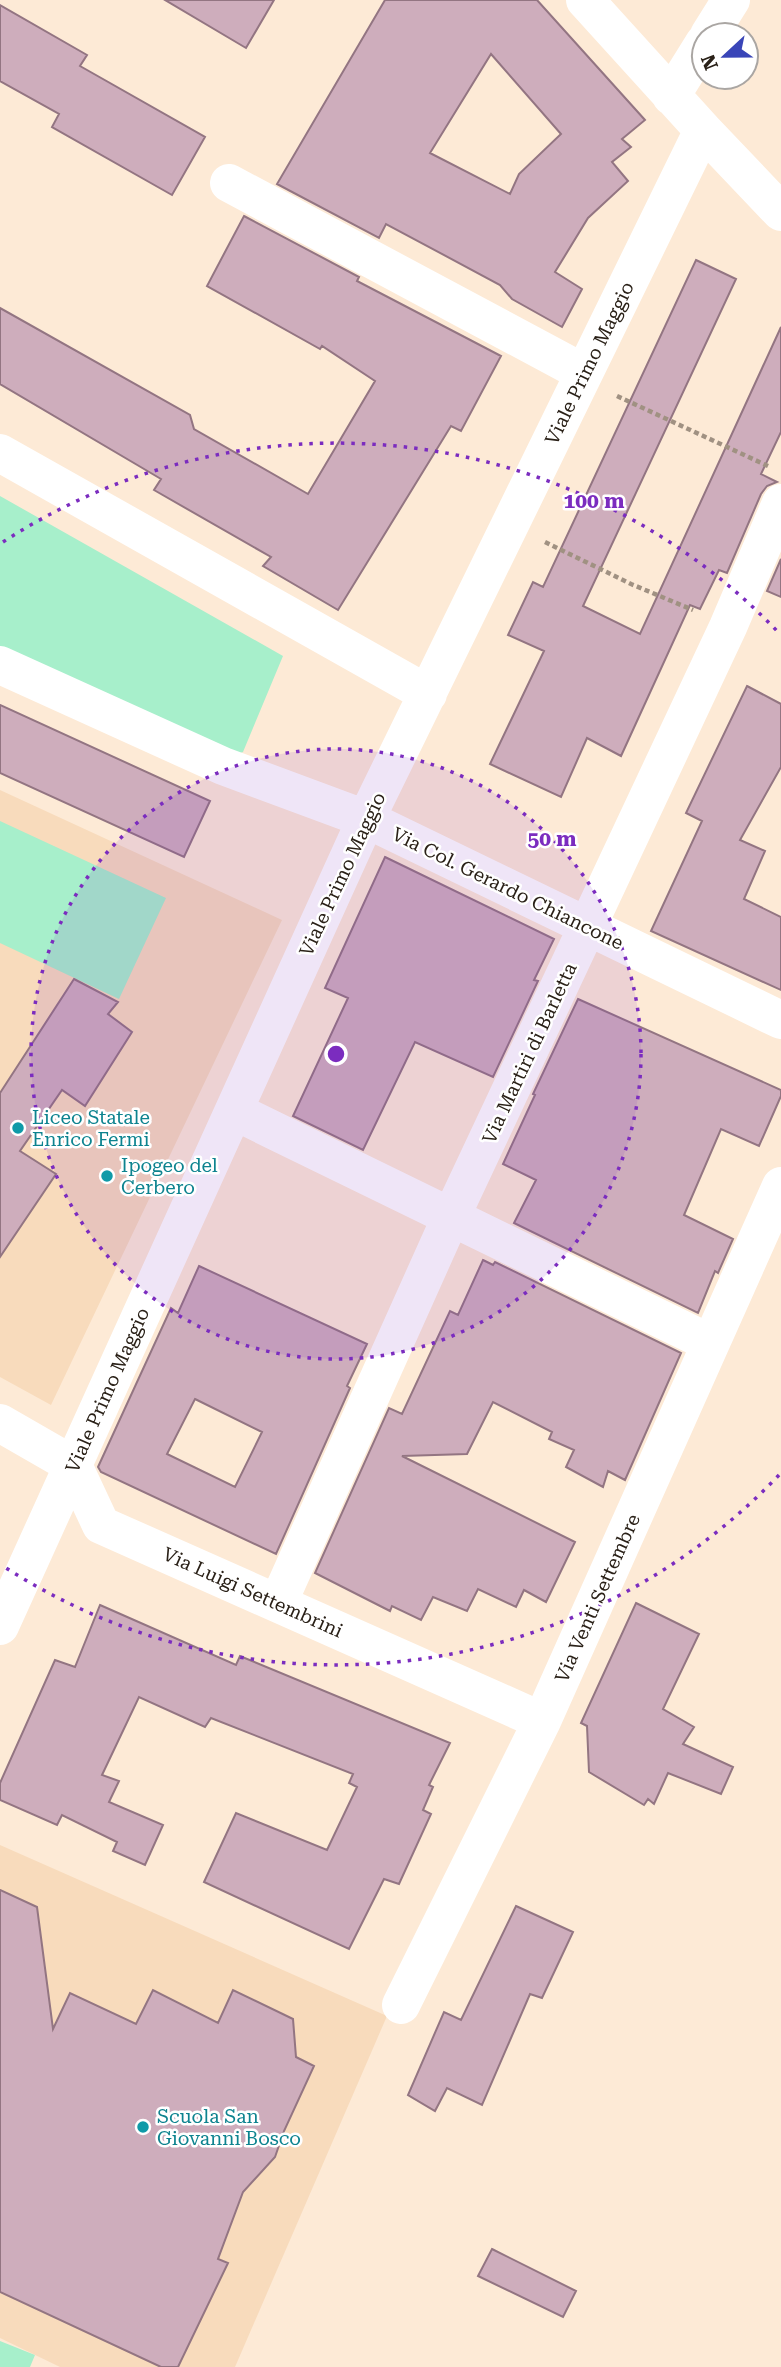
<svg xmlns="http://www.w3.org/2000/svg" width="781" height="2367" viewBox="0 0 781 2367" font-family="'Roboto Serif',serif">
  <rect width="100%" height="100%" fill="#fdead6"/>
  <path fill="#f8dbbc" d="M0 790 282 920 51 1405 0 1377Z
    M0 1845 387 2016 235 2367H60L0 2338Z"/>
  <path fill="#a7efcb" d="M0 496 283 656 243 752 232 756 0 649Z
    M0 821 166 898 119 999 0 943Z
    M0 2341 35 2355 30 2367H0Z"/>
  <path fill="#ceadbc" stroke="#937582" stroke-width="2" fill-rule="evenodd" d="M165 0H274L246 48Z
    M385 0H537L645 120 622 139 631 147 612 162 628 181 588 218 555 272 582 289 562 327 512 299 500 285 386 224 379 238 277 184ZM491 54 561 134 519 174 510 194 430 153Z
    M0 5 87 55 80 66 205 137 172 195 52 127 59 114 0 81Z
    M244 216 359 277 357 281 501 356 461 431 451 426 338 610 263 566 271 557 154 490 161 479 0 384V308L190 415 194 429 308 494 375 381 322 346 320 349 207 286Z
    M696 260 736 279 583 606 640 634 781 327V432L761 474 777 482 767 486 761 494 727 573 719 570 700 609 690 605 621 756 587 738 561 797 490 764 544 651 508 635 533 582 543 587Z
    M781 559V597L767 591Z
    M747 686 781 704V767L740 840 765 851 744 899 781 917V990L651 931 702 821 686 813Z
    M0 705 210 801 184 857 0 773Z
    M385 857 554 939 534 980 538 981 493 1077 415 1042 363 1150 293 1116 348 998 325 988Z
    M74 979 118 1002 108 1014 132 1032 85 1106 62 1090 20 1151 56 1174 0 1257V1093Z
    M578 999 781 1090V1096L759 1146 721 1129 684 1215 733 1239 718 1273 715 1271 698 1313 514 1223 536 1180 503 1164 535 1095 533 1094Z
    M483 1260 493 1265 495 1262 681 1353 625 1480 608 1471 603 1487 566 1467 574 1450 549 1439 552 1432 493 1402 467 1454 402 1456 575 1542 546 1602 524 1590 516 1607 478 1589 467 1611 433 1597 421 1620 392 1606 390 1611 315 1573 389 1408 402 1414 450 1311 458 1315Z
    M199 1266 367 1344 347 1386 350 1388 276 1554 101 1472 98 1467 171 1308 178 1313ZM195 1399 262 1432 235 1487 167 1454Z
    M636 1603 699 1634 663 1709 694 1727 683 1744 733 1767 721 1794 668 1773 654 1804 648 1799 644 1805 589 1772 587 1726 581 1723Z
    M100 1605 236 1665 240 1656 450 1743 429 1785 433 1787 423 1810 431 1814 399 1884 384 1879 349 1949 204 1882 236 1813 327 1850 357 1787 349 1783 353 1774 211 1718 205 1727 139 1697 102 1775 119 1781 109 1802 163 1825 145 1865 113 1851 117 1842 62 1815 57 1825 0 1800V1783L55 1660 75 1667Z
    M0 1890 37 1907 53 2029 70 1993 136 2024 153 1990 218 2023 233 1990 293 2019 296 2057 314 2066 284 2131 275 2157 243 2192 218 2259 228 2263 178 2367H161L0 2292Z
    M516 1906 573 1932 542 1998 530 1994 482 2105 447 2088 435 2111 408 2095 444 2012 461 2020Z
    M492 2249 576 2291 563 2317 478 2276Z"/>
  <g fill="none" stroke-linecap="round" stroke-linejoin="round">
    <path stroke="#a09182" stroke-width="4.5" stroke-dasharray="5 3.5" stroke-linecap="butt" d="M617 396 768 466
      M545 542 631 584 693 610"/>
    <path stroke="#fff" stroke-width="38" d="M585 0 703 130 781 212
      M709 35 731 0
      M671 96 704 43
      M229 183 584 373
      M0 453 428 694
      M0 665 223 766 366 819 781 1020
      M234 1111 710 1343
      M0 1423 73 1465 101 1525 542 1721
      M278 1603 451 1217 728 627 781 503
      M0 1626 366 819 703 130
      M401 2005 542 1721 781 1186"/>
  </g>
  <circle cx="336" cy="1054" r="305" fill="#7b2cbf" fill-opacity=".12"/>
  <g fill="none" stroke="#7b2cbf" stroke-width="3.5" stroke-dasharray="3.5 7">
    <circle cx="336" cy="1054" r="305"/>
    <path d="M779 1475A611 611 0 0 1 3 1566M3 542A611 611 0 0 1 779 633"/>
  </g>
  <g fill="#0f9aa8" stroke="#fff" stroke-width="2.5">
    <circle cx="18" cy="1128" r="7"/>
    <circle cx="107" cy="1176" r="7"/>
    <circle cx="143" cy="2127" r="7"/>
  </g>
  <g text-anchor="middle" stroke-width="5" stroke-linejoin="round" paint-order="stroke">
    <g font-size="19" fill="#2a2118" stroke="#fff">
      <text transform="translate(589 363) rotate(-64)" y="7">Viale Primo Maggio</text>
      <text transform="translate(342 874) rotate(-65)" y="7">Viale Primo Maggio</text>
      <text transform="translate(508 888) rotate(26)" y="7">Via Col. Gerardo Chiancone</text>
      <text transform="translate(529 1053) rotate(-65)" y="7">Via Martiri di Barletta</text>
      <text transform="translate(107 1390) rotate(-66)" y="7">Viale Primo Maggio</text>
      <text transform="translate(253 1592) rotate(24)" y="7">Via Luigi Settembrini</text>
      <text transform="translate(597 1598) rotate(-66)" y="7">Via Venti Settembre</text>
    </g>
    <g font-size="19" fill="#0d838f" stroke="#fff" text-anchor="start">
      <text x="32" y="1124">Liceo Statale<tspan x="32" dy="22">Enrico Fermi</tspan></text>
      <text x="121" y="1172">Ipogeo del<tspan x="121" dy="22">Cerbero</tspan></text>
      <text x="157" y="2123">Scuola San<tspan x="157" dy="22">Giovanni Bosco</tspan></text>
    </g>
  </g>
  <circle cx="336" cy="1054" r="10" fill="#7b2cbf" stroke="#fff" stroke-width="3.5"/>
  <g font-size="21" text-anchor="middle" font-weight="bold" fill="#7b2cbf" stroke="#fff" stroke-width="5" stroke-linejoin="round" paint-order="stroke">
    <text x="594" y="508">100 m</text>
    <text x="552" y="846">50 m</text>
  </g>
  <g transform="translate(725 56) rotate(248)"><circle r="33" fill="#ffffff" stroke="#aaa6a3" stroke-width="2"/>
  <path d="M0-5L12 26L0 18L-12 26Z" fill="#3945b8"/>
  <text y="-10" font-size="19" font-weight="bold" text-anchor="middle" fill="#2a2118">N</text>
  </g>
</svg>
